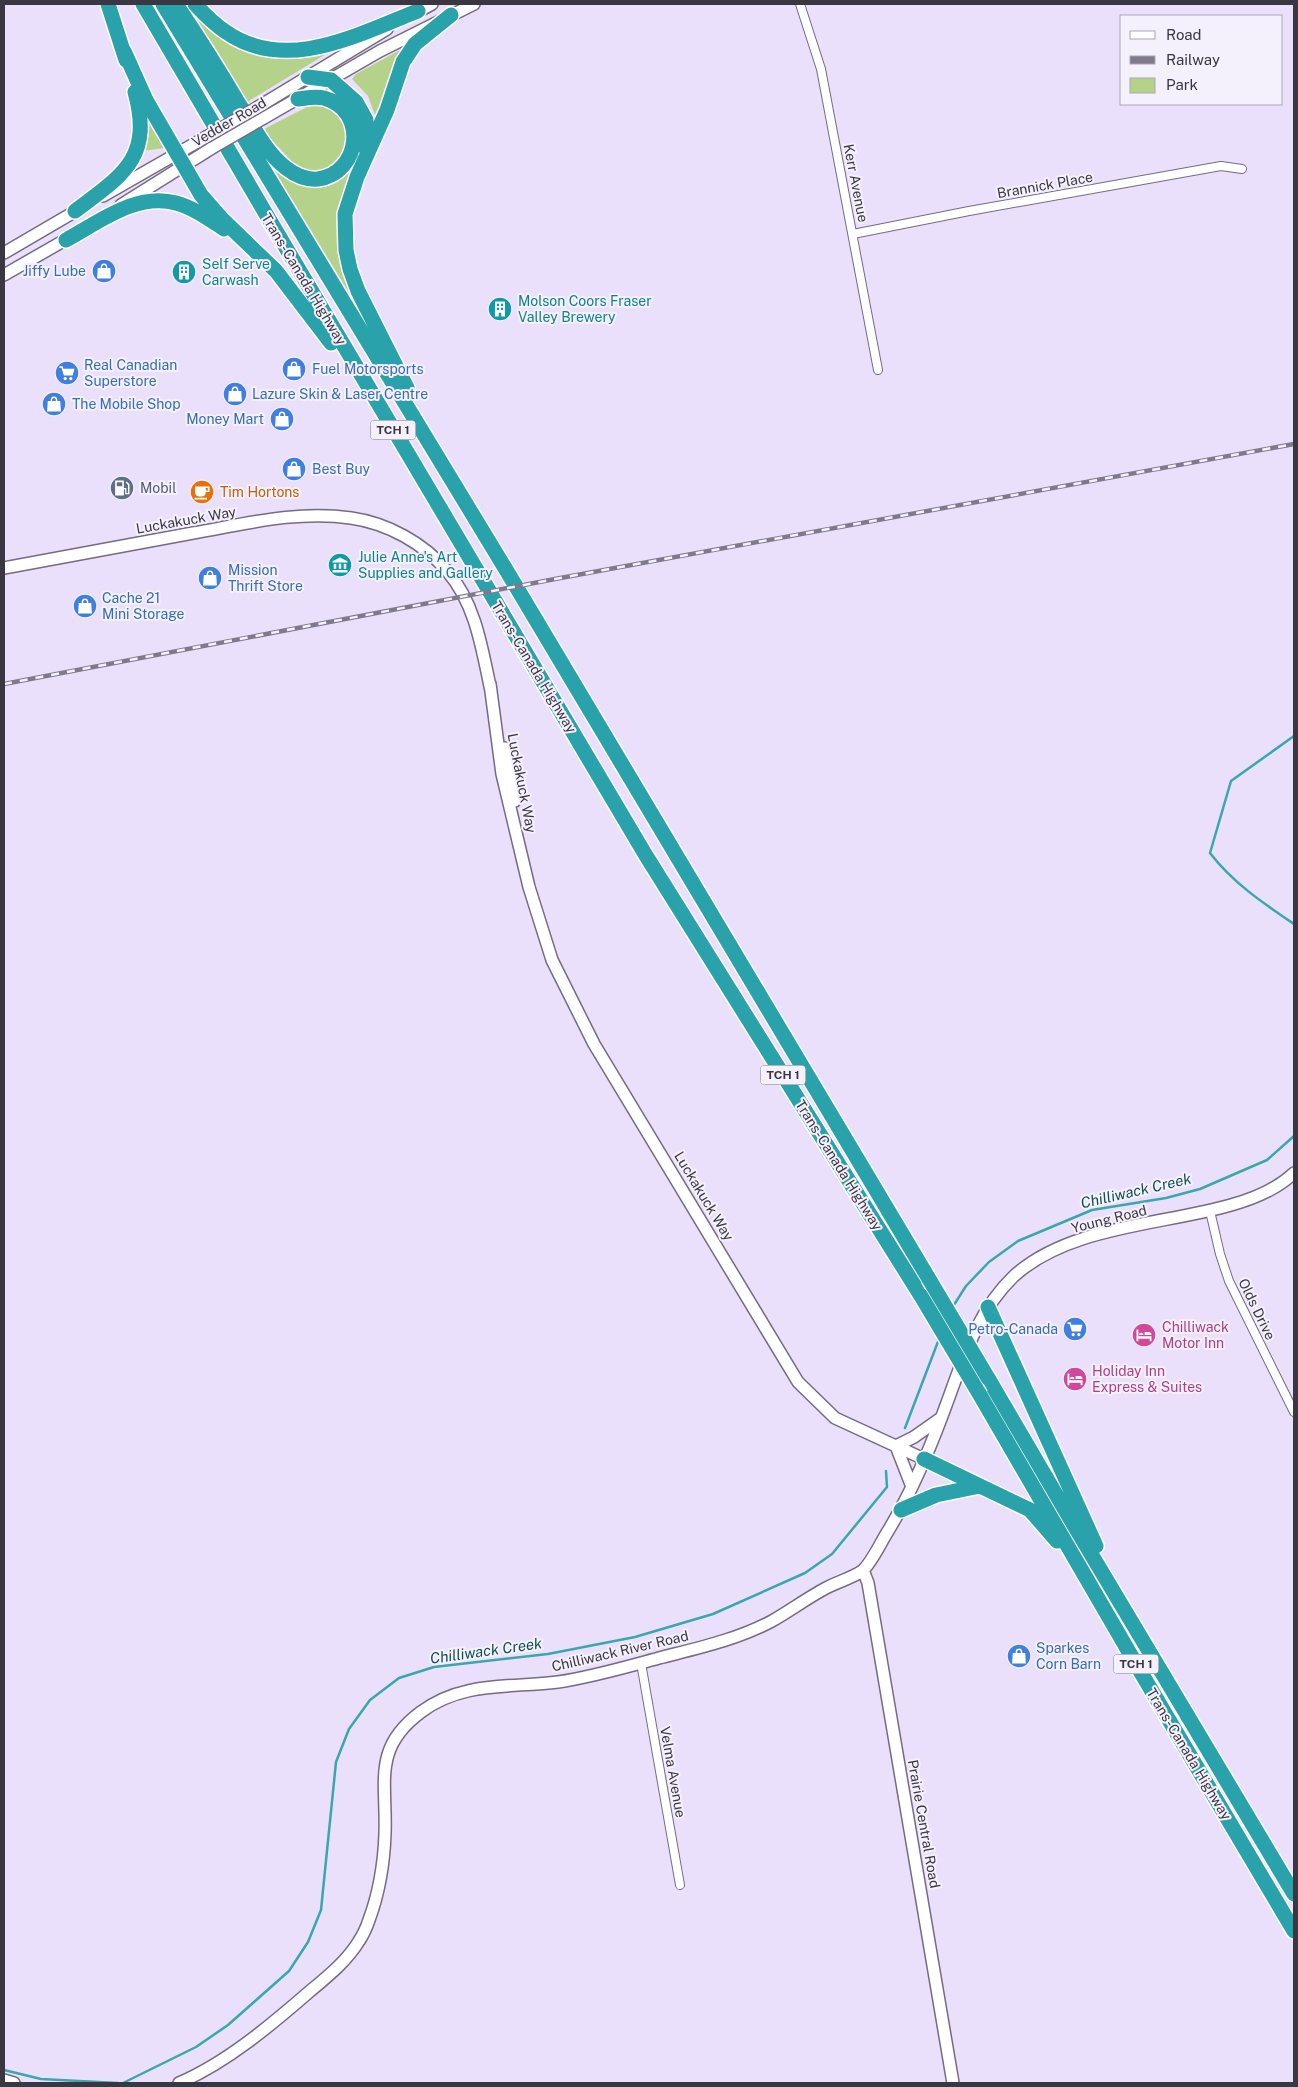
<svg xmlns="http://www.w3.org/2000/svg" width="1298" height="2087" viewBox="0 0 1298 2087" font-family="'Public Sans',sans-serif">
  <rect width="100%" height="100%" fill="#ebe0fc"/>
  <path fill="#b5d28a" d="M181 4H186L205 24 221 35 326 49 328 53 247 102Z
    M402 49 404 51 377 121 368 96 352 79 356 74Z
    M313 104C378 110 339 195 298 166 292 163 288 157 284 153 277 145 269 138 264 129Z
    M146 118 164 148 143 151Z
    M260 147 294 178 353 162 356 164 345 197 360 311Z"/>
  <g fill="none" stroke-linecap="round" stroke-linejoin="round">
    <path stroke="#38a8aa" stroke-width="2.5" d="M1294 736 1231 781 1210 853C1233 883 1263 903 1294 924
      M952 1308 966 1286 989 1262 1018 1241 1092 1210 1166 1198 1200 1189 1267 1160 1294 1136
      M905 1428 939 1339
      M4 2070 41 2079 118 2083
      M123 2083 196 2047 228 2025 289 1971 308 1942 321 1910 336 1762 349 1729 370 1700 399 1678 434 1667 548 1654 635 1637 713 1614 805 1573 832 1554 887 1487 886 1471"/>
    <g stroke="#756b83" stroke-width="10">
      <path id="street" d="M800 4 821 69 878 370
        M853 234 969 211 1221 166 1242 169
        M1210 1211 1220 1254 1229 1281 1294 1412
        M641 1663 680 1885"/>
    </g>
    <g stroke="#756b83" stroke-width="14">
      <path id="secondary" d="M412 15 432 4
        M258 107 387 29
        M264 118 380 51 474 4
        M103 196 206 137
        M121 205 212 148
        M4 253 81 208
        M4 275 72 236
        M4 568C67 556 130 545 193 533 245 524 298 510 351 518 387 523 424 543 448 572 476 605 482 649 491 691
        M490 684 502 774 529 887 552 960 594 1044 798 1382 835 1418 924 1459
        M505 748 515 801
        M896 1446 914 1437 941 1418
        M896 1446 912 1487
        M863 1570 868 1583 953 2083
        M4 2080 14 2083
        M179 2083C226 2063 271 2025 309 1992 327 1977 347 1961 359 1941 363 1935 367 1926 369 1920 379 1893 384 1862 385 1834 387 1782 372 1748 421 1712 462 1681 510 1688 558 1682 592 1677 626 1667 659 1658 698 1648 736 1640 772 1621 790 1611 807 1598 826 1588 837 1582 852 1578 862 1571 871 1564 881 1542 888 1531 910 1495 927 1456 942 1416 961 1367 974 1314 1014 1276 1069 1226 1162 1225 1231 1205 1253 1199 1277 1189 1294 1173"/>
    </g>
    <g stroke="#fff" stroke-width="18">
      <path id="highway" d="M108 4 126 60
        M143 4 266 214 645 854 921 1296
        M163 4 505 568 929 1279
        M176 4C198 37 219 70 239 104 253 125 265 152 286 168 295 175 306 180 318 179 361 173 368 110 324 98 315 96 307 98 298 99
        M195 4C204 14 214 24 226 32 287 74 358 34 418 11
        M124 51 146 100 201 195 222 219 276 271 331 343
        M308 77 331 80 356 102 366 120V149
        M75 211C123 175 153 158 135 92
        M66 240C99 222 137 192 176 203 194 208 209 219 224 229
        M407 388 358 291 350 269 346 250 345 214 357 177 387 110 403 62 415 44 451 15
        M988 1307 1096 1546
        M988 1378 1075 1527 1294 1894
        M980 1395 1143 1676 1294 1931
        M924 1459 1030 1510 1057 1541
        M901 1510 936 1495 980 1486"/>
    </g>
    <use href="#street" stroke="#fff" stroke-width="8"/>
    <use href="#secondary" stroke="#fff" stroke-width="11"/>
    <use href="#highway" stroke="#29a2ab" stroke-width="15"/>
    <g stroke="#80798b" stroke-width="4.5">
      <path id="rail" d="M4 684 555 579 1294 444"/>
    </g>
    <use href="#rail" stroke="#f5f1fc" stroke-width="2.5" stroke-dasharray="8" stroke-linecap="butt"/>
    <g stroke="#756b83" stroke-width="14" stroke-linecap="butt">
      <path id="secondary-bridge" d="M206 137 258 107
        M212 148 264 118"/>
    </g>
    <g stroke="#fff" stroke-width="18" stroke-linecap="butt">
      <path id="highway-bridge" d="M929 1279 988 1378
        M921 1296 980 1395"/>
    </g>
    <use href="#secondary-bridge" stroke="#fff" stroke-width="11"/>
    <use href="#highway-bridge" stroke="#29a2ab" stroke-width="15"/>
  </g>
  <defs>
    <g id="shop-disc" transform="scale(1.25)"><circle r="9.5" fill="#3f7fe0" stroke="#f5f1fc"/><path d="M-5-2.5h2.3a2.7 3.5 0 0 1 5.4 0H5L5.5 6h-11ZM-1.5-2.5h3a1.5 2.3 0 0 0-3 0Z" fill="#fff"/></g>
    <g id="building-disc" transform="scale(1.25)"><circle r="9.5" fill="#0f9aa8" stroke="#f5f1fc"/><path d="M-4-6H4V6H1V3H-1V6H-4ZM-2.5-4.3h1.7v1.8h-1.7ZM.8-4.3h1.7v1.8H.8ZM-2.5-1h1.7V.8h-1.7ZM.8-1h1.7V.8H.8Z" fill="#fff"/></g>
    <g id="supermarket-disc" transform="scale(1.25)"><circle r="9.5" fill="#3f7fe0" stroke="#f5f1fc"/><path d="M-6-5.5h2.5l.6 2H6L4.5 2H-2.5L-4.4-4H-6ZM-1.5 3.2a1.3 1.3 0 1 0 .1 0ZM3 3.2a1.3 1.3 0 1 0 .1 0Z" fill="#fff"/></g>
    <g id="fuel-disc" transform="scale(1.25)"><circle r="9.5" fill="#5c6f8a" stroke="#f5f1fc"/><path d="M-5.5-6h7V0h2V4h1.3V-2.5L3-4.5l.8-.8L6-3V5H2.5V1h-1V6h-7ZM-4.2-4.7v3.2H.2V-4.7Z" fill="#fff"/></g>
    <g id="cafe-disc" transform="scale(1.25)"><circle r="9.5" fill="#e8710a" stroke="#f5f1fc"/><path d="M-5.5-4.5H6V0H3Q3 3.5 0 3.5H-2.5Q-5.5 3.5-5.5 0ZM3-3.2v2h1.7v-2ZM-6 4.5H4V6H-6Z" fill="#fff"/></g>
    <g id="museum-disc" transform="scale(1.25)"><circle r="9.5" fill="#0f9aa8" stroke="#f5f1fc"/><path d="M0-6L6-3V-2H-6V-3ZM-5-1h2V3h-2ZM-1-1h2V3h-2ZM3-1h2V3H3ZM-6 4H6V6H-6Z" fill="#fff"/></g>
    <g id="hotel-disc" transform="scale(1.25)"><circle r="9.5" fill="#d1479c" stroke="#f5f1fc"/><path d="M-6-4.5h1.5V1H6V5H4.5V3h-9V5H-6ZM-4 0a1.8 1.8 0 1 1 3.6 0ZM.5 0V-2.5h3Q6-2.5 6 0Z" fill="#fff"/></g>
  </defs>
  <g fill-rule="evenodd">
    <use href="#shop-disc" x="104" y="271"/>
    <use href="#building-disc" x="184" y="272"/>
    <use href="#building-disc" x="500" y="309"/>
    <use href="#shop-disc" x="294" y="369"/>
    <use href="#supermarket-disc" x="67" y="373"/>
    <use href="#shop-disc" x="235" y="394"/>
    <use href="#shop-disc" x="54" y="404"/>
    <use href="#shop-disc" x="282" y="419"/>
    <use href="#shop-disc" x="294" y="469"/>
    <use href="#fuel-disc" x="122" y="488"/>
    <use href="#cafe-disc" x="202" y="492"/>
    <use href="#museum-disc" x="340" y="565"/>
    <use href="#shop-disc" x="210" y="578"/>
    <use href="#shop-disc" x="85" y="606"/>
    <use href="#supermarket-disc" x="1075" y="1329"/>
    <use href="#hotel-disc" x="1144" y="1335"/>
    <use href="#hotel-disc" x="1075" y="1379"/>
    <use href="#shop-disc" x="1019" y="1656"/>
  </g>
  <g text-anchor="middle" stroke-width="4" stroke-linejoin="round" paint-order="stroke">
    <g fill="#f5f1fc" stroke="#736f7a" stroke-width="1">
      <rect x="370.5" y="420.5" width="45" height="19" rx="4"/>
      <rect x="760.5" y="1065.5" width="45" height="19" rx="4"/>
      <rect x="1113.5" y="1654.5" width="45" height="19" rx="4"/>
    </g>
    <g font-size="12" font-weight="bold" fill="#3b3742">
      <text x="393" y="434">TCH 1</text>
      <text x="783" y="1079">TCH 1</text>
      <text x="1136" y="1668">TCH 1</text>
    </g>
    <g font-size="14" fill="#3b3742" stroke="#f5f1fc">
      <text transform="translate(229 122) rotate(-30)" y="5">Vedder Road</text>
      <text transform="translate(856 183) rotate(79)" y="5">Kerr Avenue</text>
      <text transform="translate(1045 185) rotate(-10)" y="5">Brannick Place</text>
      <text transform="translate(304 279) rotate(59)" y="5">Trans-Canada Highway</text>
      <text transform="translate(186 520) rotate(-10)" y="5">Luckakuck Way</text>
      <text transform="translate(534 667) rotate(59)" y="5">Trans-Canada Highway</text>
      <text transform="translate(522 783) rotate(79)" y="5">Luckakuck Way</text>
      <text transform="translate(839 1165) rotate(58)" y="5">Trans-Canada Highway</text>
      <text transform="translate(704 1196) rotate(59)" y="5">Luckakuck Way</text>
      <text transform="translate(1109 1219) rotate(-14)" y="5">Young Road</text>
      <text transform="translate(1257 1309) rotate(64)" y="5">Olds Drive</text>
      <text transform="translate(620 1651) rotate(-13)" y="5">Chilliwack River Road</text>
      <text transform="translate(1189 1754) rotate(59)" y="5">Trans-Canada Highway</text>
      <text transform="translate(673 1772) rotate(80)" y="5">Velma Avenue</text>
      <text transform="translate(924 1824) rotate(80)" y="5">Prairie Central Road</text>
    </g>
    <g font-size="14" fill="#0d838f" stroke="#f5f1fc" text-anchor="start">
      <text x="202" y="269">Self Serve<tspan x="202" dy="16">Carwash</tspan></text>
      <text x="518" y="306">Molson Coors Fraser<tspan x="518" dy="16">Valley Brewery</tspan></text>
      <text x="358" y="562">Julie Anne's Art<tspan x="358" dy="16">Supplies and Gallery</tspan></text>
    </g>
    <g font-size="14" fill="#366cbe" stroke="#f5f1fc" text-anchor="start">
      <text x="86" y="276" text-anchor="end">Jiffy Lube</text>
      <text x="84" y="370">Real Canadian<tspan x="84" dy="16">Superstore</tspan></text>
      <text x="312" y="374">Fuel Motorsports</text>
      <text x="252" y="399">Lazure Skin &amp; Laser Centre</text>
      <text x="72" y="409">The Mobile Shop</text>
      <text x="264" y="424" text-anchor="end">Money Mart</text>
      <text x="312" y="474">Best Buy</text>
      <text x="228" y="575">Mission<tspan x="228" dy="16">Thrift Store</tspan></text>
      <text x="102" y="603">Cache 21<tspan x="102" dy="16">Mini Storage</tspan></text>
      <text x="1058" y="1334" text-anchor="end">Petro-Canada</text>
      <text x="1036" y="1653">Sparkes<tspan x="1036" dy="16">Corn Barn</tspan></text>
    </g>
    <g font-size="14" fill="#4e5e75" stroke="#f5f1fc" text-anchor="start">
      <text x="140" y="493">Mobil</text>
    </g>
    <g font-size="14" fill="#c56008" stroke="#f5f1fc" text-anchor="start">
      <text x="220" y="497">Tim Hortons</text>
    </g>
    <g font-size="14" fill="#b23c85" stroke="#f5f1fc" text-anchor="start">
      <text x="1162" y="1332">Chilliwack<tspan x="1162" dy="16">Motor Inn</tspan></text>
      <text x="1092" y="1376">Holiday Inn<tspan x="1092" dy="16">Express &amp; Suites</tspan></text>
    </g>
    <g font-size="15" font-style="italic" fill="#115152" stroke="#f5f1fc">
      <text transform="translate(1136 1191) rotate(-13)" y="5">Chilliwack Creek</text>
      <text transform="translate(486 1651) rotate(-8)" y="5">Chilliwack Creek</text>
    </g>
  </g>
  <rect width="1298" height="2087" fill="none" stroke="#3b3742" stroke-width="10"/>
  <rect x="1120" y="15" width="162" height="90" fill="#f5f1fc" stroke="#aba7b2"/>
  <rect x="1130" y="31" width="25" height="8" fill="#ffffff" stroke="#aba7b2"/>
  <text x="1166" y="40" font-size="15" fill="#3b3742">Road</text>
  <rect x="1130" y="56" width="25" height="8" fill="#80798b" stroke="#aba7b2"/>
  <text x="1166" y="65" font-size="15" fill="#3b3742">Railway</text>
  <rect x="1130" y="78" width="25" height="15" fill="#b5d28a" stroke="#aba7b2"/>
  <text x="1166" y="90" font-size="15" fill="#3b3742">Park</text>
</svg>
